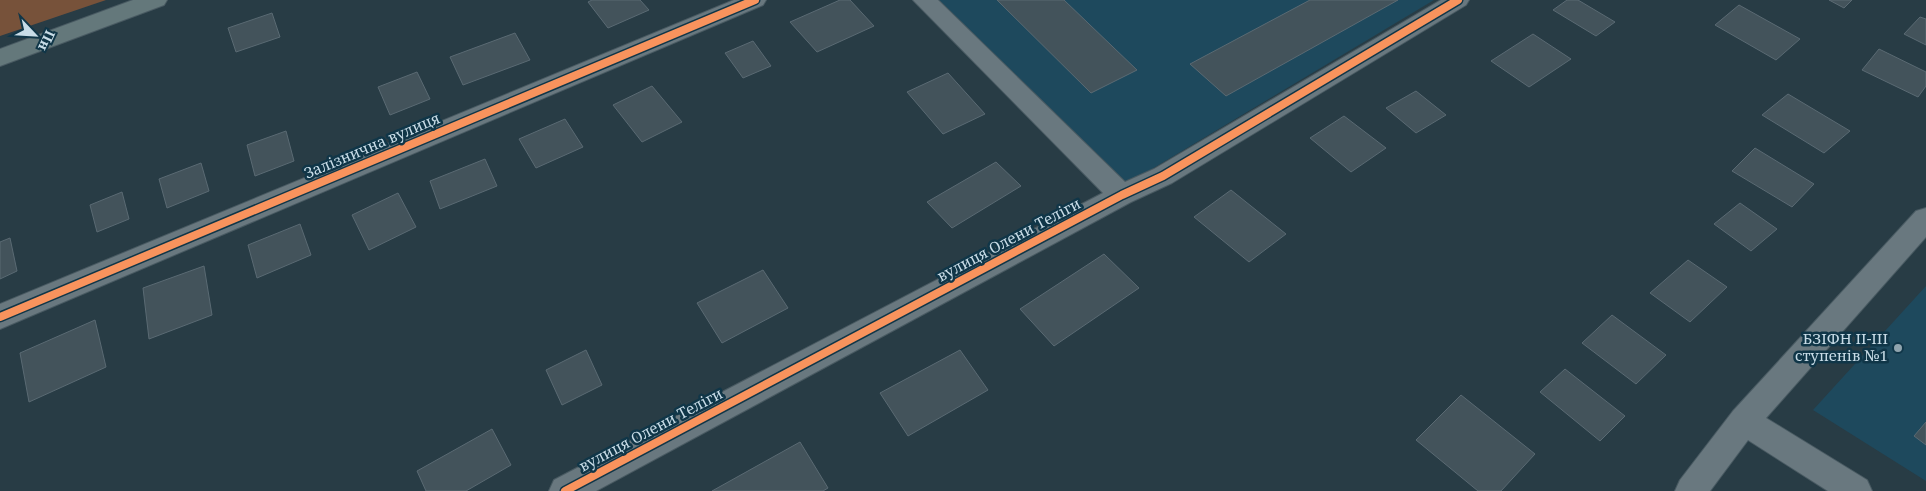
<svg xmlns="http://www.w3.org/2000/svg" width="1926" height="491" viewBox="0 0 1926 491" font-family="'Noto Serif',serif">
  <rect width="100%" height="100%" fill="#283c45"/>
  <path fill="#1e495d" d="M938 0H1434L1117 190Z
    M1926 286V481L1813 410Z"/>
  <path fill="#77523a" d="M0 0H106L0 36Z"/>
  <path fill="#43535b" stroke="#5a6a73" d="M592 0H640L649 10 608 28 588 2Z
    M840 0H850L874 26 817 52 790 22Z
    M997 0H1064L1137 70 1091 93Z
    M1310 0H1398L1226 96 1190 64Z
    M1567 0H1578L1615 22 1596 36 1553 10Z
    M1829 0H1852L1844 8Z
    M1739 5 1800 39 1776 60 1715 25Z
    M272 13 280 37 236 52 228 28Z
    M1920 17 1926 19V45L1904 34Z
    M515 33 530 60 463 85 450 57Z
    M1533 34 1571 59 1529 87 1491 61Z
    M753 41 771 66 743 78 725 53Z
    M1879 49 1926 72V86L1918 97 1862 70Z
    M417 72 430 99 390 115 378 87Z
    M948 73 985 114 943 134 907 92Z
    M652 86 682 122 642 142 613 105Z
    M1416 91 1446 115 1416 133 1386 108Z
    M1788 94 1850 131 1824 153 1762 115Z
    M1344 116 1386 148 1351 172 1310 138Z
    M565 119 583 147 536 168 519 139Z
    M286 131 294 161 255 176 247 145Z
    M1755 148 1814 184 1792 207 1732 171Z
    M485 159 497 186 440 209 430 181Z
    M996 162 1021 186 952 228 927 202Z
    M201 163 209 191 167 208 159 179Z
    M1231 190 1286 234 1249 262 1194 217Z
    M122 192 129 219 97 232 90 205Z
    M398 193 416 227 369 250 352 215Z
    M1740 203 1777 229 1751 251 1714 224Z
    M300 224 311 255 257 278 248 245Z
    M10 238 17 271 0 279V242Z
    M1104 254 1139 288 1054 346 1020 309Z
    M1688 260 1727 287 1690 322 1650 293Z
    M204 266 212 315 149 339 143 288Z
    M763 270 788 308 722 343 697 303Z
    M1612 315 1666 355 1636 384 1582 343Z
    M95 320 106 367 29 402 20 353Z
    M586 350 602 385 562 405 546 370Z
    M960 350 988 390 908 436 880 393Z
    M1565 369 1625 416 1600 441 1540 392Z
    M1461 395 1535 454 1501 491H1478L1416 440Z
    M1926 422V445L1914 436Z
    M492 429 511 465 466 491H426L417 471Z
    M800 442 828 488 823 491H712Z"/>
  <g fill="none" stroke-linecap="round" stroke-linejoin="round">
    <g stroke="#495a62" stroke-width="2">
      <path id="minor" d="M734 0H766L763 5 0 329V304Z
        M913 0H938L1125 182 1154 169 1441 0H1469L1466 5 1172 183 1131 202 596 491H549L554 480 1103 193Z
        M1926 208V237L1766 418 1867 480 1872 491H1828L1748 440 1710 491H1675L1680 480 1733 411 1916 211Z"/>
    </g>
    <g stroke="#495a62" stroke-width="2">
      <path id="major" d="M133 0H167L164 5 0 66V49Z"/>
    </g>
    <use href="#minor" fill="#69787f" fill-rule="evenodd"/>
    <use href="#major" fill="#64787b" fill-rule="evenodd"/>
    <g stroke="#103648" stroke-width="11">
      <path id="cycleway" d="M0 317 755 0
        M565 491 1122 195 1163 176 1458 0"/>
    </g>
    <use href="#cycleway" stroke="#f8935d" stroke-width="8"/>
  </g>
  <circle fill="#90a4ae" stroke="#103648" stroke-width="2" cx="1898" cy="348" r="5"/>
  <g text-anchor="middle" stroke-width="5" stroke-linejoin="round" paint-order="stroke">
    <g font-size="15" fill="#c8dce7" stroke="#103648">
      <text transform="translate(372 146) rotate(-23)" y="5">Залізнична вулиця</text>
      <text transform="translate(1009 240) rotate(-28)" y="5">вулиця Олени Теліги</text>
      <text transform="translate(651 430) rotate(-28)" y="5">вулиця Олени Теліги</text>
    </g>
    <g font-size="15" fill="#c8dce7" stroke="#103648" text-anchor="end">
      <text x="1888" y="344">БЗІФН ІІ-ІІІ<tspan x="1888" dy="17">ступенів №1</tspan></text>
    </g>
  </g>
  <g transform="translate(35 35) rotate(115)" stroke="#103648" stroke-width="4" paint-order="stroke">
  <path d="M0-4L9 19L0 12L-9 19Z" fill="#c8dce7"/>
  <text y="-8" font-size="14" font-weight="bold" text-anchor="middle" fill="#c8dce7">Пн</text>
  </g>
</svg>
